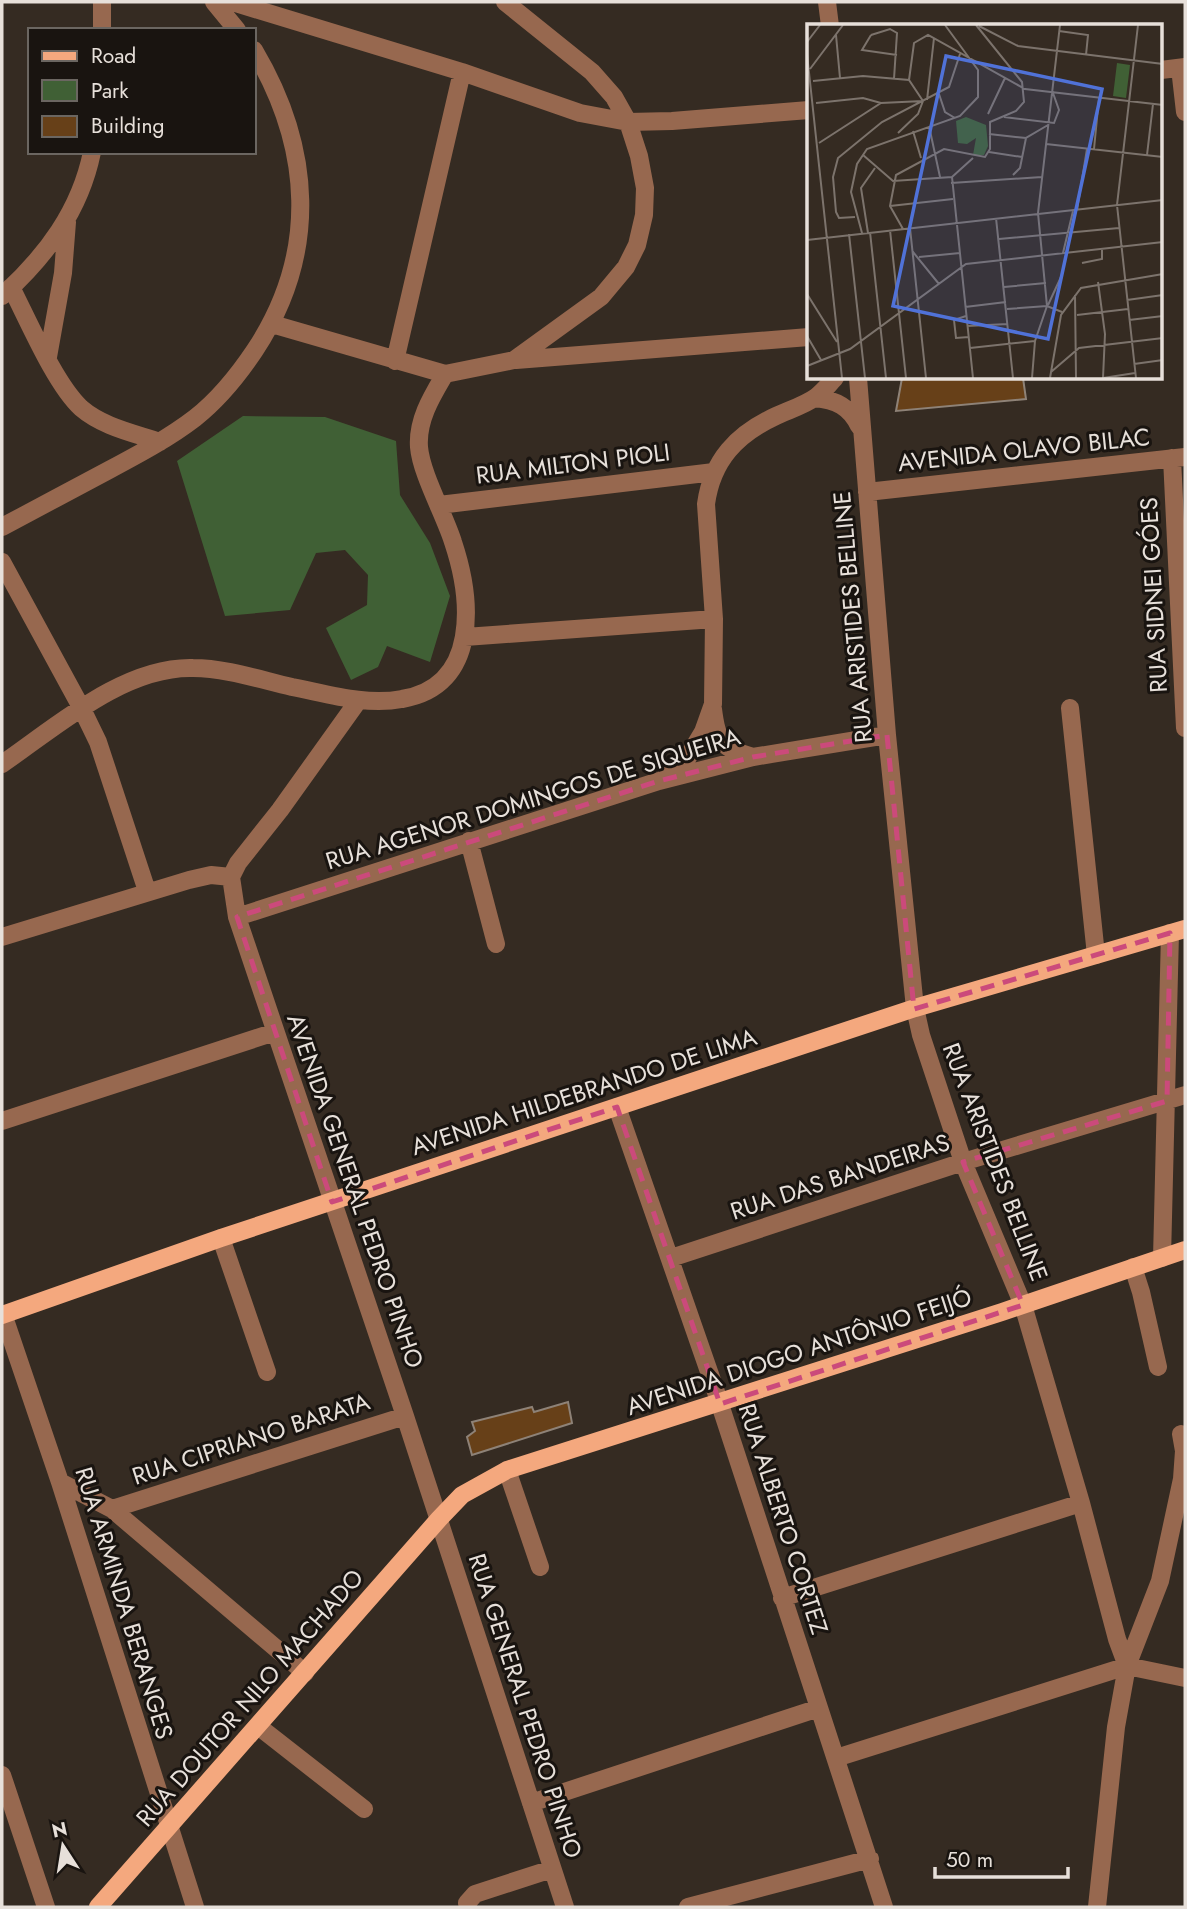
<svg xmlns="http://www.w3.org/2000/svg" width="1187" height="1909" viewBox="0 0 1187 1909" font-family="Jost,sans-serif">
  <rect width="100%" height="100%" fill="#352b22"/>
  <path fill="#406035" d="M243 416 325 417 396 441 400 495 430 543 450 596 430 662 387 646 378 667 351 680 326 628 367 605 368 575 345 550 316 553 290 610 225 616 177 461Z"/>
  <path fill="#674018" stroke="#8e8277" stroke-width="2" d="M902 378H1023L1026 399 896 411Z
    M568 1402 572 1423 472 1455 467 1437 475 1431 472 1422 532 1407 534 1412Z"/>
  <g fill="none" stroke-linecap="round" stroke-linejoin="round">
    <path stroke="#97684f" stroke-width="18" d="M214 2 237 30
      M232 2 462 72 580 113 628 122 672 121 809 110
      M827 2 830 26
      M102 30V2
      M1180 68 1185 112
      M1161 70 1185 67
      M11 287C28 320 55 384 81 408 103 427 134 433 160 442
      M2 296C46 256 80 211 92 152
      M272 324 445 374
      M48 357 63 273 67 222
      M516 360 809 337
      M395 361 462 72
      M858 378 887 735 915 1008 921 1035 963 1162 1023 1305 1081 1503 1117 1639 1127 1666 1116 1727 1097 1907
      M815 398C836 400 850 407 859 426
      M1172 458 1185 728
      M867 492 1185 457
      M439 505 714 472
      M2 527C38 508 73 489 109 470 139 454 169 438 195 418 219 399 239 374 255 350 319 253 312 148 254 50
      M2 562 82 709 98 742 147 891
      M465 637 714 619
      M1070 708 1096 955
      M713 709C717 742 721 748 753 757
      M2 764C56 727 124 666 193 668 226 668 261 680 292 687 328 694 366 706 402 699 480 686 472 599 453 542 445 516 421 473 419 447 417 420 432 396 445 374L514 360 601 297 626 267 637 245 644 215 645 188 639 156 628 122 614 97 592 72 505 2
      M665 777 688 757 703 732 713 704 714 619 706 504C712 460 737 434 776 416 789 410 805 405 816 397 823 392 829 384 835 378
      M469 841 496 944
      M231 877 237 917 405 1416 565 1907
      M231 877 238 863 280 810 358 701
      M237 917 659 781 753 757 887 735
      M2 937 189 880 211 875 231 877
      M617 1107 714 1386 884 1907
      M2 1121 275 1032
      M221 1238 267 1372
      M671 1258 963 1162 1185 1095
      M1162 1258 1170 933
      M1133 1267 1141 1292 1158 1367
      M3 1314 60 1482 195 1907
      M507 1470 540 1567
      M60 1482 112 1509 305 1673
      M112 1509 405 1416
      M782 1598 1081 1503
      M1127 1666 1160 1581 1182 1479 1184 1451 1181 1434
      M258 1726 364 1809
      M836 1758 1127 1666 1185 1678
      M2 1775 46 1907
      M531 1803 819 1708
      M468 1907 467 1903 475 1894 552 1869
      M688 1907 870 1859"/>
    <path stroke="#f4a87e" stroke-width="18" d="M2 1315 221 1238 915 1008 1185 929
      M98 1907 439 1519 462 1495 507 1470 1002 1312 1185 1250"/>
  </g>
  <path fill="none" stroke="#cb4a7b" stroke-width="5" stroke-dasharray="14 9" stroke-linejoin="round" d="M887 735 914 1009 1170 933 1167 1101 963 1162 1023 1305 720 1404 617 1107 332 1202 237 917 659 781 753 757Z"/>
  <g text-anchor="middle" stroke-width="6" stroke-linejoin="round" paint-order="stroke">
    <g font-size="24" fill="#e7e0da" stroke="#191410">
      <text transform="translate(1024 450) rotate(-6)" y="8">AVENIDA OLAVO BILAC</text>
      <text transform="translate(573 464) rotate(-7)" y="8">RUA MILTON PIOLI</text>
      <text transform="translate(1154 595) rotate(-93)" y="8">RUA SIDNEI GÓES</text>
      <text transform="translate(853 617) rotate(-95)" y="8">RUA ARISTIDES BELLINE</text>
      <text transform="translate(533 799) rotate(-17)" y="8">RUA AGENOR DOMINGOS DE SIQUEIRA</text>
      <text transform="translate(584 1092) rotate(-18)" y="8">AVENIDA HILDEBRANDO DE LIMA</text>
      <text transform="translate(995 1162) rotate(69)" y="8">RUA ARISTIDES BELLINE</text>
      <text transform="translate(840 1177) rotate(-18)" y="8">RUA DAS BANDEIRAS</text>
      <text transform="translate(355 1191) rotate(71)" y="8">AVENIDA GENERAL PEDRO PINHO</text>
      <text transform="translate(799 1352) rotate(-18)" y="8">AVENIDA DIOGO ANTÔNIO FEIJÓ</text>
      <text transform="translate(251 1439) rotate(-18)" y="8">RUA CIPRIANO BARATA</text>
      <text transform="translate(783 1519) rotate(72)" y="8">RUA ALBERTO CORTEZ</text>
      <text transform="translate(124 1603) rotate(73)" y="8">RUA ARMINDA BERANGES</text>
      <text transform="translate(250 1698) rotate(-49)" y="8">RUA DOUTOR NILO MACHADO</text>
      <text transform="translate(525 1706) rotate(72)" y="8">RUA GENERAL PEDRO PINHO</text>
    </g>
  </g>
  <g transform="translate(807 24)">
    <rect width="355" height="355" fill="#352b22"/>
    <path d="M310 39 323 41 319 74 306 72ZM159 93 179 101 181 122 177 131H166L169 114 160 120 151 119 149 97Z" fill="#406035"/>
    <path fill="none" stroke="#7c736c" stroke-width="2" d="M172 2 211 22 356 40M252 7 281 11 279 31M29 11 33 54M64 11 83 5 90 9 87 55M64 11 55 26 90 31M0 18 13 1M0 30 35 354M3 45 36 1M102 56 107 19 121 11 218 65 356 81M6 57 56 52 102 56 116 77M132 70 138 88 148 94M120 76 127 14M9 79 56 74 74 79M181 90 198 54M197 93 247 99 252 86 246 69M122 102 133 153M106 107 114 134M91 109 111 90 116 77M182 110 219 114M12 119 74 79 116 77M239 120 356 133M287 125 292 74M182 128 215 133M56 131 86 157 145 153 166 134M340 131 346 80M206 151 213 144 219 114 241 101M145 153 166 354M144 159 235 153M83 182 146 175M270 186 280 125M48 193 32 194 29 188 26 153 31 134 75 98 142 63 153 30M189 194 206 354M103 204 119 354M96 205 83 182 89 151 137 125 178 133 183 125V98L209 87 217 78 215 58 169 1M83 206 99 354M63 208 79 354M55 209 44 168 50 140 60 125 153 92 171 73V46L138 1M61 209 54 164 68 144M42 210 58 354M192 215 312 204M0 216 356 176M106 228 132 260M256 229 266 187M112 233 153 229M275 239 295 235V224M291 258 298 310 296 354M197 263 239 259M0 270 30 318M268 271 269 354M320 276 356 271M241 281 254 253M158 283 199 278M200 285 240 282 255 288M270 291 321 285M159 292 147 296 149 314 162 313M322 296 356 292M160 302 201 300M0 312 14 336M163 324 228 317M327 340 356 336M0 342 43 325 159 240 356 218M244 348 272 324 356 314M225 354 228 317 240 282 231 189 253 1M243 354 254 291 274 264 356 250M296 354 328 349M329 354 310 181 331 1"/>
    <path fill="#5072d8" fill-opacity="0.15" stroke="#5072d8" stroke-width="3.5" d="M139 32 295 65 241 315 86 282Z"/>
    <rect width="355" height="355" fill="none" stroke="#e7e0da" stroke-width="3.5"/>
  </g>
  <rect width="1187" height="1909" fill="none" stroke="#e7e0da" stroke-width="7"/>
  <rect x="28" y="28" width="228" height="126" fill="#191410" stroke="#6b6661" stroke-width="2"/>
  <rect x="42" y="51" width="35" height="10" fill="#f4a87e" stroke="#6b6661" stroke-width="2"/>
  <text x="91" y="63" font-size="21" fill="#e7e0da">Road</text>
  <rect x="42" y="80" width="35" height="21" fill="#406035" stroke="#6b6661" stroke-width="2"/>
  <text x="91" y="98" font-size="21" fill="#e7e0da">Park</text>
  <rect x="42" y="116" width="35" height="21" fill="#674018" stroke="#6b6661" stroke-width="2"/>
  <text x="91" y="133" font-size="21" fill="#e7e0da">Building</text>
  <g transform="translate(63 1846) rotate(348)" stroke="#191410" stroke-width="5" paint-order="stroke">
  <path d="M0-5L12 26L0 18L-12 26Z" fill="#e7e0da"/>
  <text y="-10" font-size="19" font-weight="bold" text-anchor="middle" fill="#e7e0da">N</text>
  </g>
  <path d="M935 1867v10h133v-10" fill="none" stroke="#e7e0da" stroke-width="3.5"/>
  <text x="946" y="1867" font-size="21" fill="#e7e0da" stroke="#191410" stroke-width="5" paint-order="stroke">50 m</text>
</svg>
